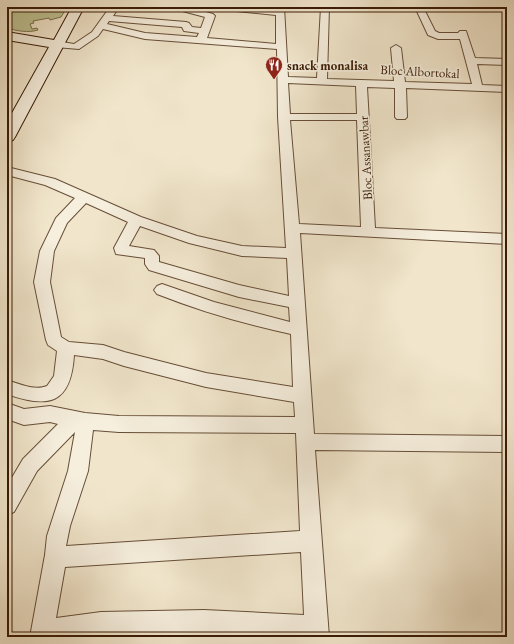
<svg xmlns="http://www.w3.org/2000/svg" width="514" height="644" viewBox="0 0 514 644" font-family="'EB Garamond',serif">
  <rect width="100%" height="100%" fill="#f1e6cc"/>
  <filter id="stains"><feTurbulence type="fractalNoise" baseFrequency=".005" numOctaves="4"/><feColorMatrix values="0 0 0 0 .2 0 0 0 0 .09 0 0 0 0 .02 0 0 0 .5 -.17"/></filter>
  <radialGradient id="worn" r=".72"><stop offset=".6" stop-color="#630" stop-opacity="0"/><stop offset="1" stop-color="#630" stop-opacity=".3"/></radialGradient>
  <path fill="#bfc394" stroke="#7c6f4c" d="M7 7H67L61 17 50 20 49 18 33 21 34 23 30 24 32 29 37 28 38 30C28 33 17 31 7 28Z"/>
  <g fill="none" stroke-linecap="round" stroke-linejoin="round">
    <g stroke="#674e37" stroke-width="2">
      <path id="street" d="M110 7H119L113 16 186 22 189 23 192 27 201 28 205 17 175 9 174 7H188L213 14 215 16 207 38 276 44V15L226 10 222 7H250L276 10V7H284L288 77 317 78 321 7H329L327 79 394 81 391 48 396 45 401 48 405 82 472 84 460 39H438L428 35 415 7H423L435 31 439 33H458L460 31H466L475 58 507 59V65L477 64 482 85 507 86V92L406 88 407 117 405 119H397L395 117V88L367 87 375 228 507 234V244L300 233 314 434 507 436V452L315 450 329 637H291L204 632 101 634 84 637H30L45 555 47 536 68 471 75 432 37 471 14 512 7 515V486L23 459 58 424 50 422 24 425 7 419V403L24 409 50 406 85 413 119 416 295 417 294 402 206 387 124 366 103 359 74 355C71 404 49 409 7 394V380C19 384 35 391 47 386L54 376 57 351 48 345 46 340 34 282 40 251 56 218 75 198 45 185 7 175V167L55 179 141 217 197 236 242 246 286 248 278 117 277 49 145 39 103 29 98 36 79 49 56 47 51 44 56 41 74 44 92 32ZM109 21 182 27 184 31 199 33 197 37 145 33 107 24ZM288 83 356 86 357 114H290ZM290 120H357L361 227 299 224ZM86 203 128 222 114 248 116 254 145 258V264L149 270 239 297 289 307 290 322 214 302 162 284 157 286 154 290 157 294C200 311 245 324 291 334L293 387 206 373 124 352 103 345 69 342 61 337 50 282 54 251 67 223ZM140 226 189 243 242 256 287 258 289 296 239 285 159 262V256L154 250 129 246ZM93 430 119 432 296 433 300 531 66 546 70 526 88 471ZM301 552 304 615 204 610 101 612 56 618 65 567Z"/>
    </g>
    <g stroke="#391b05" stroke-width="2">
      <path id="secondary" d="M72 7H84L15 137 13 140 7 142V122L49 47 7 40V32L54 40Z"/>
    </g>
    <use href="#street" fill="#f6efde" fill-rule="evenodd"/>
    <use href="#secondary" fill="#f6efde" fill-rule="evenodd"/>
  </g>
  <defs>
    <g id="restaurant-pin" transform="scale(0.9)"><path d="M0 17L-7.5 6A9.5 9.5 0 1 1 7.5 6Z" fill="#8f2418" stroke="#f6efde"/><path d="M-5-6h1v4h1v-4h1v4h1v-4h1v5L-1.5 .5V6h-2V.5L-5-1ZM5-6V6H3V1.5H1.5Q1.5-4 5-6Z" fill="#fff"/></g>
  </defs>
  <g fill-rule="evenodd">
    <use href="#restaurant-pin" x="274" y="65"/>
  </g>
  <g text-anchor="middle" stroke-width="3.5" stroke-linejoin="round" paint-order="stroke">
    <g font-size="13" font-weight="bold" fill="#391b05" stroke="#f6efde" text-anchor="start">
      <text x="287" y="70">snack monalisa</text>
    </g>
    <g font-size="13" fill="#391b05" stroke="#f6efde">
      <text transform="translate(420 71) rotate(3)" y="5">Bloc Albortokal</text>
      <text transform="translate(365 158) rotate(-93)" y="5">Bloc Assanawbar</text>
    </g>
  </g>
  <rect width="514" height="644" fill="none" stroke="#f1e6cc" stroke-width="24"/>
  <rect x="8" y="8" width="498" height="628" fill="none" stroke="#391b05" stroke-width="2"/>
  <rect x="12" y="12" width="490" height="620" fill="none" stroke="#391b05"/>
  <rect width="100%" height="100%" filter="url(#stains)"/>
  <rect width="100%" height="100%" fill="url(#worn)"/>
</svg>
